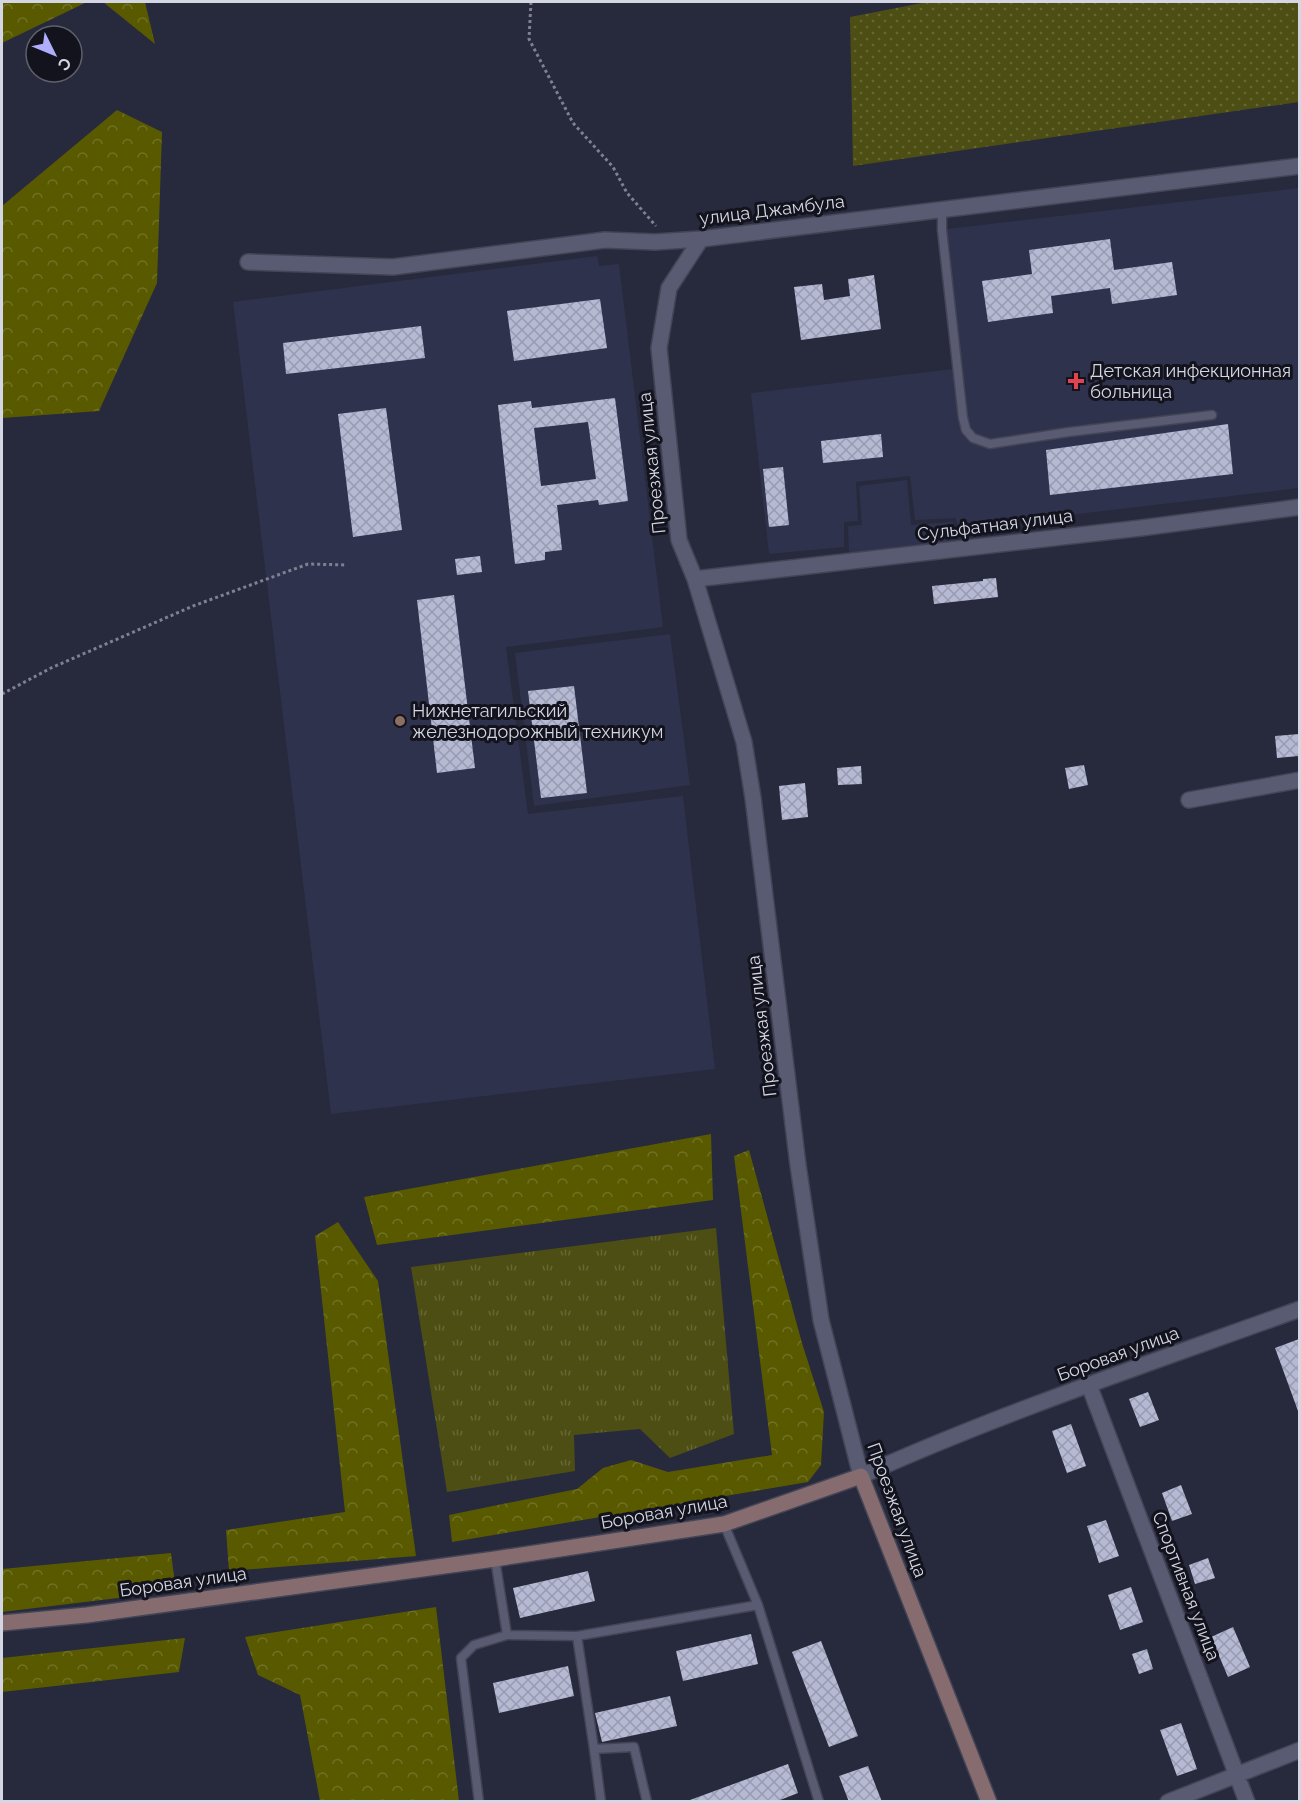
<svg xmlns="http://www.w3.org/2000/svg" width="1301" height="1803" viewBox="0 0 1301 1803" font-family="Raleway,sans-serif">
  <defs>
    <pattern id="grass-tufts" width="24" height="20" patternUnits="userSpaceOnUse" patternTransform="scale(1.5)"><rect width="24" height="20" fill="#4d4e13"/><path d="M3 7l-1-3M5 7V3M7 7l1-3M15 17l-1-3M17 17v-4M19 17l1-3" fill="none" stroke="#666735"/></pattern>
    <pattern id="forest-crowns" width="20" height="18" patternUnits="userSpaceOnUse" patternTransform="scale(1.5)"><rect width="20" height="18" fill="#595a00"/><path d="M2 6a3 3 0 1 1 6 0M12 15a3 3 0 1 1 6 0" fill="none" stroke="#707125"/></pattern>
    <pattern id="park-dots" width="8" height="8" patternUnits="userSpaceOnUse" patternTransform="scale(1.5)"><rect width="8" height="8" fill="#4d4e13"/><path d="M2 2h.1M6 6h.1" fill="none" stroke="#666735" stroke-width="1.8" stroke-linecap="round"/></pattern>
    <pattern id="building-cross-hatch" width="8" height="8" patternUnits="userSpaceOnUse" patternTransform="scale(1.5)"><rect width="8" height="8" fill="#b6b9d3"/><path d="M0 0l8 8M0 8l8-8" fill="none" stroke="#989baf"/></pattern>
  </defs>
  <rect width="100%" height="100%" fill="#27293d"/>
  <path fill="#2f324c" d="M1299 188V488L958 528 956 518 915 520 910 476 856 482 858 521 844 522V547L769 554 751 393 953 369 939 230Z
    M597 256 599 266 619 264 663 627 506 647 528 814 683 796 715 1069 331 1114 233 302Z
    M907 480 911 525 953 522 954 541 849 553 848 526 862 525 859 486Z
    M670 634 690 785 534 806 515 653Z"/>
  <path fill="url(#grass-tufts)" d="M716 1228 734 1434 670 1458 640 1429 574 1435 575 1471 447 1492 411 1267Z"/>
  <path fill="url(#forest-crowns)" d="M2 2H87L2 43Z
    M103 2H145L155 44Z
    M117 110 162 132 157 283 99 411 2 418V206Z
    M711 1134 713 1200 377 1245 364 1197Z
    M749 1150 802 1343 824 1412 821 1465 808 1482 452 1542 449 1515 577 1489 603 1468 631 1460 668 1472 772 1455 734 1156Z
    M338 1222 378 1281 416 1556 229 1571 226 1530 345 1512 315 1236Z
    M171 1553 176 1591 2 1612V1569Z
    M436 1607 459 1801H320L300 1695 258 1675 245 1637Z
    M185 1638 179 1672 2 1692V1658Z"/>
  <path fill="url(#park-dots)" d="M927 2H1299V102L853 166 850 17Z"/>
  <path fill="url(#building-cross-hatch)" fill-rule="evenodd" d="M1110 239 1114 270 1172 262 1177 295 1112 304 1110 288 1051 296 1053 313 988 322 982 281 1032 274 1029 250Z
    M874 275 881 329 801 340 794 287 822 284 824 300 850 296 848 279Z
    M600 299 607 348 514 361 507 311Z
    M421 326 425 358 286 374 283 343Z
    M615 398 628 501 599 505 598 500 557 505 562 550 545 552V560L515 564 498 405 531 401 532 408ZM588 422 596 479 541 486 534 428Z
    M386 408 402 530 353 537 338 414Z
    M1228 424 1233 474 1050 495 1046 450Z
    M881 434 883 457 823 463 821 441Z
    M783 467 789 525 769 527 763 469Z
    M480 556 482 572 457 575 455 559Z
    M996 578 998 597 934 604 932 586 983 581V579Z
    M454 595 475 768 437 773 417 600Z
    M574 686 587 793 541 798 528 691Z
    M1299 734V756L1277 758 1275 736Z
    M1084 765 1088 785 1069 789 1065 768Z
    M861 766 862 784 838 785 837 768Z
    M805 783 808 817 782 820 779 786Z
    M1299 1339V1411H1298L1275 1348Z
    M1148 1392 1159 1420 1140 1427 1129 1399Z
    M1071 1424 1086 1466 1067 1473 1052 1431Z
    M1181 1485 1192 1514 1172 1521 1162 1493Z
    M1106 1520 1119 1556 1099 1563 1087 1526Z
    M1208 1558 1215 1578 1195 1584 1189 1565Z
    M588 1571 595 1601 520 1618 513 1588Z
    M1131 1587 1143 1622 1120 1630 1108 1595Z
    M1233 1627 1250 1667 1228 1677 1211 1637Z
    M751 1634 758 1664 683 1681 676 1651Z
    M821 1641 858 1736 829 1747 792 1652Z
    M1147 1649 1153 1669 1139 1674 1132 1654Z
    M568 1666 574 1696 499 1713 493 1683Z
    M670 1696 677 1726 602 1742 595 1713Z
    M1181 1723 1197 1769 1177 1776 1160 1730Z
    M788 1764 798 1793 775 1802H691L690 1800Z
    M868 1766 882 1802H849L839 1776Z"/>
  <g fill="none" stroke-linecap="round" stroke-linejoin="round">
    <g stroke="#434455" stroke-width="11">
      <path id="lane" d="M942 209V230L963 418 966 430 973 438 990 444 1069 432 1212 415
        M724 1524 758 1605 819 1802
        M495 1559 507 1635 577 1636 758 1605
        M577 1636 594 1749
        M479 1802 461 1658 474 1645 507 1635
        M601 1802 594 1749 634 1747 647 1802"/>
    </g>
    <g stroke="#434455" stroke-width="18">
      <path id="street" d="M701 239 669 288 659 348 679 540 695 579 744 742 753 798 798 1165 821 1320 861 1476C1003 1412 1153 1362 1300 1309
        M248 262 393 267 605 240 655 242 701 239 1300 166
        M695 579 1141 528 1300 507
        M1189 800 1300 780
        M1089 1385 1247 1802
        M1168 1802 1300 1750"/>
    </g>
    <g stroke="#434455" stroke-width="18">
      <path id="secondary" d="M2 1623 87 1615 495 1559 724 1524 861 1476 989 1802"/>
    </g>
    <path stroke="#7f8192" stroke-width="3" stroke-dasharray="3 3" stroke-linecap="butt" d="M531 2 529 39 573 123 613 167 627 193 656 226
      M2 694 51 668 193 606 308 564 347 565"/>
    <use href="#lane" stroke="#585b72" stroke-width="8"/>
    <use href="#street" stroke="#585b72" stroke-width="15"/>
    <use href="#secondary" stroke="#866c6f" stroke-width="15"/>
  </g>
  <path fill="#e0444e" stroke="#12131c" stroke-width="2" d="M1073 372h6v6h6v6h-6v6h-6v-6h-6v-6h6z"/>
  <circle fill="#8d6e63" stroke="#12131c" stroke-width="2" cx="400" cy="721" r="6"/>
  <g text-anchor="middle" stroke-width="6" stroke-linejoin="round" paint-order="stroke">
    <g font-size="18" fill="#d4d6e4" stroke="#12131c">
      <text transform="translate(772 210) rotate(-7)" y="6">улица Джамбула</text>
      <text transform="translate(652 463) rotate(-96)" y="6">Проезжая улица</text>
      <text transform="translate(995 525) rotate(-7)" y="6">Сульфатная улица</text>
      <text transform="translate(762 1026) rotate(-97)" y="6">Проезжая улица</text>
      <text transform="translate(1118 1354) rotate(-20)" y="6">Боровая улица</text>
      <text transform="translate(897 1510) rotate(70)" y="6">Проезжая улица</text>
      <text transform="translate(664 1512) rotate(-10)" y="6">Боровая улица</text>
      <text transform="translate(183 1582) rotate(-8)" y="6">Боровая улица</text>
      <text transform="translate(1186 1586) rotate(69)" y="6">Спортивная улица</text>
    </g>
    <g font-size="18" fill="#d4d6e4" stroke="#12131c" text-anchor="start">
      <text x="1090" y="377">Детская инфекционная<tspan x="1090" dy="21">больница</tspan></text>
      <text x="412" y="717">Нижнетагильский<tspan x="412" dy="21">железнодорожный техникум</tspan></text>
    </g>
  </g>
  <rect width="1301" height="1803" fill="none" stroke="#d4d6e4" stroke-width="6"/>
  <g transform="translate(54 54) rotate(133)"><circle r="28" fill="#12131c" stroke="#60616c" stroke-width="1.5"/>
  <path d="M0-4.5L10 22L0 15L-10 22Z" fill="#b0aefa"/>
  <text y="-9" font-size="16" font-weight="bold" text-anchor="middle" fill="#d4d6e4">С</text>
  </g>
</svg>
